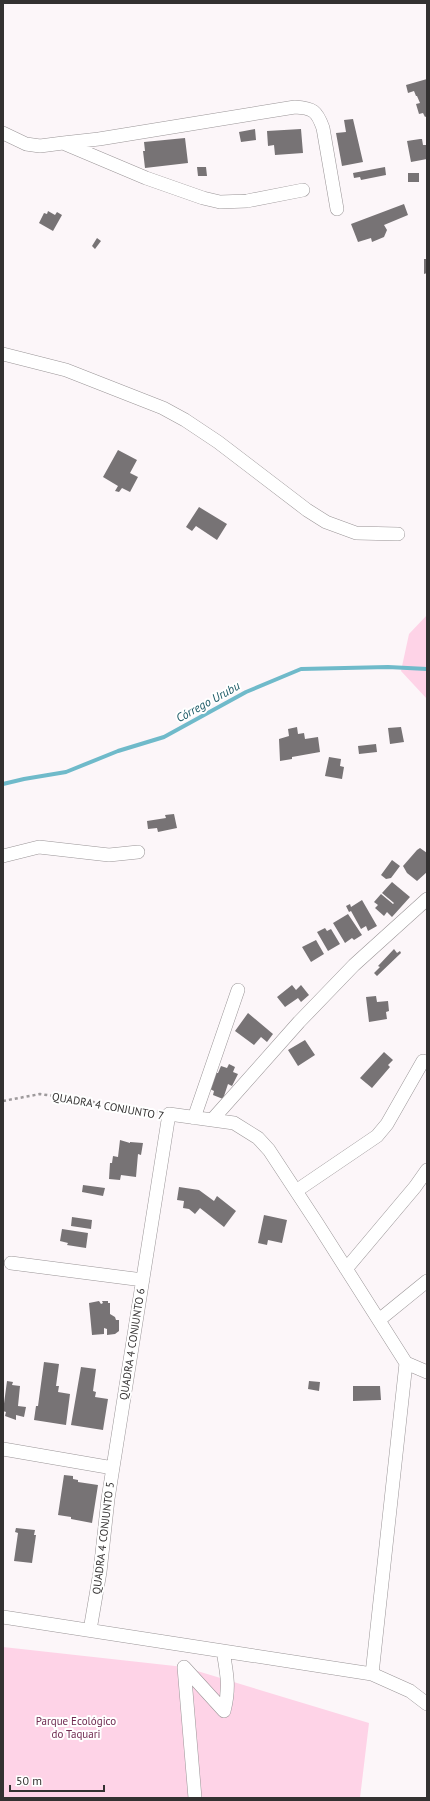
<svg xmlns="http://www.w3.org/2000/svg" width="430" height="1801" viewBox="0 0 430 1801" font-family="'PT Sans',sans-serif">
  <rect width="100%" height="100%" fill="#fcf6f9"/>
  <path fill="#fed3e7" d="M427 615V699L401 671 409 634Z
    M3 1647 184 1667 369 1723 360 1798H3Z"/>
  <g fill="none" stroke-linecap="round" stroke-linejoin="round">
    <path stroke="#6fbaca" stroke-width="4" d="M3 784 24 779 66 772 118 751 164 737 246 692 301 669 388 667 427 669"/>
  </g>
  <path fill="#777375" d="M427 79V116L425 117 423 113 419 114 416 104 420 103 417 96H416L414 91 408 93 406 85Z
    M353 119 363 162 342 166 336 133 346 132 344 120Z
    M255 129 256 140 241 142 239 132Z
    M301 129 303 153 275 155 274 145 268 146 267 131Z
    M185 138 188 163 145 168 143 151H145L144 142Z
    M420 139H422L423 145H427V159L411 162 407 141Z
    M197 167H206L207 176H198Z
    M385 167 386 175 361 180 360 177 354 178 353 173Z
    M408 173H419V182H408Z
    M404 204 408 215 384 225 387 230 384 237 372 242 371 238 358 242 351 224Z
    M48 211 55 215 57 212 62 215 53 231 39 223 44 213 47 214Z
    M97 238 101 241 95 249 92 246Z
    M424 259H427V273L424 274Z
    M118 450 137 460 130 473 138 477 130 492 122 488 119 492 115 491 118 486 103 477Z
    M199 507 227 524 217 540 196 526 192 531 186 527Z
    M297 727 298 734 304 733 305 739 318 737 320 752 292 757V759L280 761 279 739 289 736 288 729Z
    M401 727 404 742 390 744 388 728Z
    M376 744 377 752 359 754 358 746Z
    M329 757 341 759 340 766 344 767 342 779 325 776Z
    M174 814 177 828 158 832 157 828 148 829 147 821 166 818 165 815Z
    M420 848 427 853V872L417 881 407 873 403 866 417 850Z
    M392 860 400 866 391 878 386 879 381 875Z
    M392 882 410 897 392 917 387 912 384 916 375 908 378 905 374 902 381 894 393 904 394 903 382 893Z
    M362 900 377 926 368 931 366 926 361 929 351 911 349 912 346 906 350 904 351 907Z
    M348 914 362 935 354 940 352 938 345 943 333 923Z
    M325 928 327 931 331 929 340 944 328 951 317 932Z
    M316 940 324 954 311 962 302 947Z
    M394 949 397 953 400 951 401 953 377 976 374 973 380 967 378 966Z
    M292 985 296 990 301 985 309 995 301 1002 298 998 285 1007 277 997Z
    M376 996 377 1002 388 1001 389 1011 386 1012 387 1019 369 1022 366 997Z
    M248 1013 273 1034 267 1042 261 1037 254 1045 235 1031Z
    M305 1040 315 1055 298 1066 288 1050Z
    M384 1052 393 1060 388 1065 390 1067 372 1088 360 1078Z
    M229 1064 235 1067 233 1072 238 1074 232 1086 228 1084 223 1099 213 1095 214 1091 210 1089 216 1073H218L221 1066 227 1068Z
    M120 1140 130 1143V1142L143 1143 141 1155 138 1154 136 1177 121 1175 120 1180 109 1179 110 1163H112L113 1156 118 1157Z
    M83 1185 105 1188 103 1196 82 1192Z
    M179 1187 199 1190 214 1201 217 1196 236 1211 224 1227 200 1208 195 1214 189 1209 183 1208 184 1201 177 1200Z
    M264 1215 287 1220 282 1243 268 1240 267 1245 258 1243Z
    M72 1217 92 1220 91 1229 71 1226Z
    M62 1229 88 1233 86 1248 67 1245 68 1243 60 1241Z
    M99 1301 101 1304 103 1303 102 1301H108V1303H110V1314L115 1317 116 1320H119V1331L115 1334 107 1335V1329L104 1328V1334L92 1335 89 1303Z
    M44 1362 59 1364 56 1386H59L58 1392 70 1394 66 1425 34 1420 36 1406H38Z
    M81 1367 96 1369 93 1391 96 1392 95 1397 108 1399 103 1430 71 1425Z
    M7 1381 13 1382 12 1385 20 1386 18 1406 26 1407 24 1417 16 1415V1420L5 1416 6 1412 3 1411Z
    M309 1381 320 1382 319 1391 308 1389Z
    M353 1386H380L381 1400 353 1401Z
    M64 1475 73 1476V1479L78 1480V1482L98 1485 92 1523 71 1519V1517L58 1515Z
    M16 1528 35 1530 34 1535H36L32 1563 14 1561 18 1533 15 1532Z"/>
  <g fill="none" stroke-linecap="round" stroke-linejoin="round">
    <g stroke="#9a9597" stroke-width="14">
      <path id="minor" d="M3 133 26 144 40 146 63 143 146 178 203 198 220 202 247 201 303 190
        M63 143 99 139 295 107C313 108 317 111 323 128L337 209
        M3 354 66 370 163 408 185 420 218 442 307 510 326 522 356 533 398 534
        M3 856 39 847 109 855 138 852
        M194 1118 238 990
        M212 1120 299 1022 354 965 427 899
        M296 1191 377 1136 387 1124 423 1061
        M11 1263 143 1280
        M346 1269 415 1187 427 1170
        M379 1320 427 1281
        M3 1449 113 1468
        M3 1617 372 1674 410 1691 427 1704
        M90 1630 100 1572 108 1499 169 1114 234 1123 258 1138 269 1150 317 1223 406 1363 427 1372
        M372 1674 406 1363
        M195 1798 184 1667 224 1711C230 1688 227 1674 223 1651"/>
    </g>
    <path stroke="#9e9a9c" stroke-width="2.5" stroke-dasharray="3 3" stroke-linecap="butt" d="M3 1101 40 1094 159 1112"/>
    <use href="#minor" stroke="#fff" stroke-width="13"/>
  </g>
  <g text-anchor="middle" stroke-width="4" stroke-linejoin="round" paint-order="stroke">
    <g font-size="11" fill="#333131" stroke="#fff">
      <text transform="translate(108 1106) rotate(10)" y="4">QUADRA 4 CONJUNTO 7</text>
      <text transform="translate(132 1344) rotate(-81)" y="4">QUADRA 4 CONJUNTO 6</text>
      <text transform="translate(103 1538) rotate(-83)" y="4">QUADRA 4 CONJUNTO 5</text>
    </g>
    <g font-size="11" fill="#6f2a50" stroke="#fff">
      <text x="76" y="1725">Parque Ecológico<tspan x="76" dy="13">do Taquari</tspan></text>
    </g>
    <g font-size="12" font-style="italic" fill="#1a5965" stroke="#fff">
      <text transform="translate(208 702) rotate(-29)" y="4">Córrego Urubu</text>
    </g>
  </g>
  <rect width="430" height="1801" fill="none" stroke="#333131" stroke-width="8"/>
  <path d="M10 1785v6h94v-6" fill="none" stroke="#333131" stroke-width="2"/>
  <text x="16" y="1785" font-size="12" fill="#333131" stroke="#ffffff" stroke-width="3" paint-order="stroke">50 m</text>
</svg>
